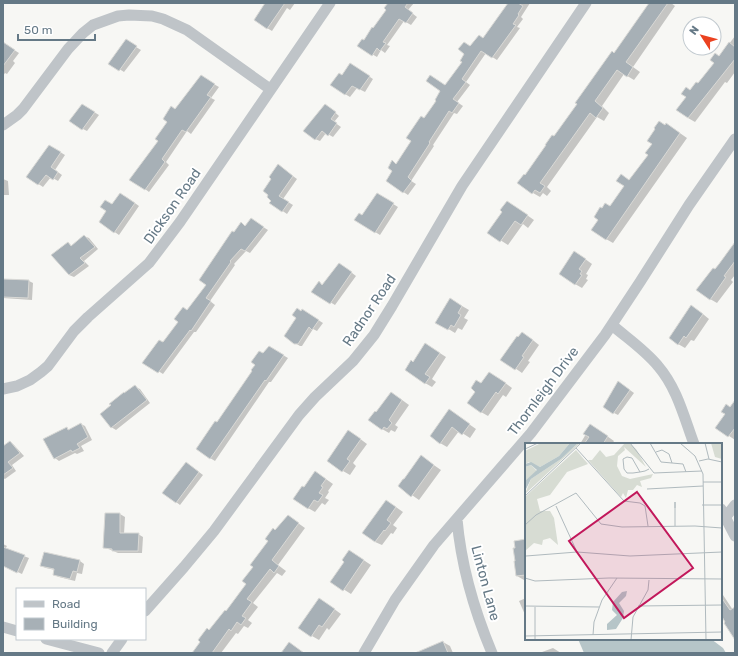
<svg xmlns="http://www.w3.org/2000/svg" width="738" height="656" viewBox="0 0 738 656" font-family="Rubik,sans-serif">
  <rect width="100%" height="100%" fill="#f7f7f4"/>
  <path fill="#b6c5c8" d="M578 639H711L723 648 726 653H584Z"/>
  <path fill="#0003" d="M267 3H295L290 10 287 8 272 31 267 28Z
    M389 3H414L408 10 417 17 411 25 404 21 387 45 390 46 385 53 381 50 377 57 358 46 374 29 388 10Z
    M509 3H530L521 17 523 19 517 27 520 28 497 60 486 53 466 82 470 85 457 102 463 106 457 114 454 113 433 145 434 146 411 181 416 184 408 195 387 181 394 171 392 162 397 164 445 86 463 62 471 47 484 39Z
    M650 3H671L675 6 633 67 640 72 634 80 624 74 602 106 609 113 604 121 597 117 547 187 551 191 547 196 543 193 540 197 533 193 519 183 526 176 554 137Z
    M735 36V72L727 83 725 82 695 122 688 118 691 91 699 84Z
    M126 41 141 50 124 72 110 63Z
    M3 43 19 53 13 61 15 63 7 74 5 73 3 76Z
    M355 67 373 79 365 92 357 88 350 97 345 94 342 76Z
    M201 77 219 87 211 98 215 100 191 134 187 131 166 162 169 165 149 192 145 189 160 140 176 110Z
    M82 105 99 115 87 131 83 129Z
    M329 107 339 116 334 122 341 127 333 137 326 133 320 141 315 139Z
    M666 126 674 129 687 138 613 243 606 239 610 207 626 186 621 175 629 180 649 155Z
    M50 146 65 155 55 170 62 175 58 181 51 177 43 187 28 177Z
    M282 168 297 179 283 199 293 205 287 214 271 203Z
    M3 179 8 181 9 195H3Z
    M377 194 398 207 380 235 356 220 362 217Z
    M125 196 139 206 119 235 100 222 112 205Z
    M514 206 534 220 528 228 523 224 508 245 489 233Z
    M255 222 268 230 250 253 246 251 234 264 235 265 210 301 215 305 196 332H194L163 374 144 362 163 343 207 284 234 233 241 224 246 226Z
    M84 236 89 238 98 249 84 261 89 266 74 277 69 275 68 243 72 246Z
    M735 243V275L731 280 733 282 717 303 710 299 715 270Z
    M581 256 592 264 586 274 588 275 586 279 588 280 582 288 575 284Z
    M343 266 356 276 335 305 313 292 319 283 323 285Z
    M3 280 29 281 33 283 32 300 3 298Z
    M450 299 469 310 464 318 468 320 462 330 458 328 455 333 437 322Z
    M698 310 709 319 694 341 691 340 685 348 678 344Z
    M301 312 307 313 323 323 317 331 313 329 302 346H300L295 343Z
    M529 337 539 345 528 361 530 362 522 373 502 359Z
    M269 347 288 358 271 382H269L215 461 210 458 217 423Z
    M432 348 446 357 432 379 436 382 432 387 425 383 413 363Z
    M497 377 512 388 506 397 503 395 488 416 481 412 482 384Z
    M623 385 634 393 618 415 614 413Z
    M135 387 140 389 150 403 116 430 111 427 125 394Z
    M398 397 409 405 395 425 398 427 395 432 391 430 389 433 382 429 377 413Z
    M735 402V440L716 427Z
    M456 415 476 429 470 438 459 431 447 447 440 443Z
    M81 424 85 426 92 440 81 446 84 451 77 454 75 453 59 461 55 458 67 428 70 430Z
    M597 429 614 441 612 444H580L586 434Z
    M355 435 367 444 353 463 356 466 350 475 343 471Z
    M10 442 14 445 24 456 12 465 16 471 5 479 3 478V447Z
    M428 461 441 470 419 500 399 486Z
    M191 466 203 475 180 505 176 502Z
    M323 477 333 484 328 491 329 492 325 498 329 500 325 505 322 503 315 512 308 508Z
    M393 505 403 512 393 525 397 528 393 534 391 533 382 545 375 542Z
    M106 514H120L125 517 124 534H138L143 537 142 553H118L104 547Z
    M288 516 305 528 278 565 286 571 282 576 277 573 253 603 258 607 248 620 252 623 248 628 244 626 238 634 236 633 221 653H193L248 584 254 567 275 531Z
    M526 540V580H524L517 576Z
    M3 544 7 546 5 549 29 558 22 574 9 568 3 564Z
    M44 554 80 561 84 564 82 574 77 573 75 581 59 577 54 575 55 570 46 568 41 566Z
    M356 555 371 565 351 594 332 582Z
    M721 592 733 610 735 609V634L721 613Z
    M526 598V617L519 601Z
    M326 603 341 614 329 630 327 628 319 640 312 636Z
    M443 642 450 646 453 653H428Z
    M553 648 561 653H542V652Z"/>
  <path fill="#a7b0b6" stroke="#d9d9d6" d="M265 3H285L267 29 254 20Z
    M388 3H408L405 7 413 13 406 23 399 19 383 42 386 43 380 51 377 48 372 56 357 46 362 39 364 40 372 27 373 28 386 10 384 8Z
    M508 3H518L523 6 518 14 519 15 513 24 516 25 492 58 481 51 462 79 466 82 453 99 459 103 452 113 449 111 429 142 430 143 408 177 412 181 403 193 386 181 392 171 388 168 392 160 396 164 411 141 406 138 421 116 424 118 436 101 435 100 440 91 426 81 430 75 445 85 462 62 460 61 464 54 458 49 464 42 470 46 479 35 483 38Z
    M649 3H668L626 62 633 67 627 77 617 70 595 101 603 108 596 118 590 113 540 183 545 186 540 193 535 190 532 194 517 183 524 174 525 175 546 145H545L552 135 554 136 577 104 575 103 612 51 614 53Z
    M126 39 137 46 119 71 108 64Z
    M3 42 15 50 3 66Z
    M729 42 735 47V59L688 118 676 110 686 97 681 94 686 87 690 90 696 82 698 83 714 63 710 60 715 53 719 56Z
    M350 63 370 76 360 90 352 86 345 95 330 85 339 73 342 75Z
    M201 75 215 84 207 95 211 97 186 132 182 130 162 159 165 162 145 190 129 180 158 141 155 139 167 122 163 119 171 106 175 109Z
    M82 104 95 112 82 130 69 121Z
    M325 104 336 112 331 119 337 123 328 136 322 131 315 140 303 131Z
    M659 121 665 125 666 123 680 133 606 240 591 230 598 220 594 217 600 207 602 208 605 203 610 206 624 186 616 181 621 174 629 180 648 155 645 153 652 144 647 141 655 129 654 128Z
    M49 145 61 152 51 167 58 172 53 180 46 175 38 185 26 177Z
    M278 164 293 176 279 196 289 202 282 212 269 203 271 201 267 197 268 195 263 191 271 179 269 177Z
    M120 193 135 203 114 233 99 222 106 211 100 207 105 200 112 204Z
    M377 193 394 203 375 233 354 220 359 213 362 215Z
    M507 201 528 215 521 225 515 221 500 242 487 233 502 212 500 210Z
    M251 218 264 227 245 251 241 249 230 261 231 262 206 298 211 301 191 331 190 330 158 373 142 363 159 340 163 342 178 322 174 319 183 307 187 310 206 285 199 280 232 231 234 232 241 222 245 226Z
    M84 235 95 247 80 258 85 263 69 275 51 255 68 242 71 246Z
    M735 242V261L724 276 726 277 710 300 696 290 713 268 715 269 719 264Z
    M574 251 586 259 579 269 582 271 580 274 582 275 575 285 559 274Z
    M339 263 352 272 330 304 311 292 319 281 322 285Z
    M3 279 29 280 28 298 3 297Z
    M450 298 462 306 458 313 461 315 454 327 451 325 448 330 435 323Z
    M691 305 703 314 686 338 684 336 678 345 669 338Z
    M297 308 301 311 302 309 319 320 312 330 309 327 298 344H294L284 336 296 318 292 315Z
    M522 332 533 340 522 356 524 357 515 370 500 360 517 336 518 337Z
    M425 343 440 353 425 374 430 377 425 384 405 370 411 360 413 362Z
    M269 346 284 355 266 381 265 380 210 459 196 449 215 421 217 422 252 371 251 370 255 365 251 362 259 351 263 353Z
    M489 372 506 383 498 394 496 392 481 413 467 403 475 392 471 388 476 380 481 383Z
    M618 381 630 390 613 414 603 407Z
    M135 385 147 400 111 428 100 414 111 405 109 404 124 392V393Z
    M391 392 402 400 389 420 392 423 387 429 384 427 382 430 368 420 375 411 376 412Z
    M735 400V428L728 437 715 428 725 414 721 412 726 404 730 407Z
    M449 409 470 424 462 435 452 427 440 444 430 436Z
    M81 423 88 437 77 444 80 448 72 452 71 450 54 459 43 439 67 427 68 430Z
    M590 424 608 436 603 444H584L589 437 583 434Z
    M348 430 361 439 347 459 350 461 342 472 327 461Z
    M10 441 20 453 8 462 13 468 3 475V446Z
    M421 455 434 465 411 497 398 486 403 479H404Z
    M186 462 199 472 176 503 162 493Z
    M315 471 326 479 321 486 323 487 319 493 323 495 318 502 314 500 308 509 293 499 302 486 304 487Z
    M386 500 396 507 387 520 391 523 385 531 384 530 375 542 362 533Z
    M105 513H120V533H139L138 551H112V549L103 548Z
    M288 515 299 523 272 560 279 566 274 573 270 569 247 599 252 602 242 616 246 618 241 625 237 622 231 631 229 629 212 653H192L200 642 198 640 207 628 209 630 225 610 226 611 246 584 242 581 253 567 250 565 268 541 265 539 273 528 275 530Z
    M526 539V575L516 576 514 561H515L513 548H515L514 541Z
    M3 547 25 555 17 573 3 566Z
    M349 550 364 560 343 591 330 582 344 562 342 560Z
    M44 552 80 560 77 572 73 571 70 579 53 575 54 569 40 566Z
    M721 597 730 610 735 607V640L724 623 725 622 721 615Z
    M319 598 335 609 322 627 319 625 311 637 298 628Z
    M443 641 448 653H415Z
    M289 642 304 653H281Z"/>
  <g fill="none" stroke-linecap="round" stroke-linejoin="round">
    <path stroke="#bfc4c8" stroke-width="11" d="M3 125 17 115 23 109 68 49 83 33 93 25 118 16 129 15 152 16 163 19 187 30 270 89
      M612 325C627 338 645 350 658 366 677 388 684 417 694 444
      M3 389 17 386 30 380 41 372 48 366 74 331 88 317 149 263 180 222 330 3
      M721 509 735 536
      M725 518 735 505
      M457 519C461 565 474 610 492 653
      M145 611 184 567 214 531 299 415 315 397 353 361 374 335 392 306 462 186 586 3
      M3 627 17 631
      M46 639 99 653
      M112 653 122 639
      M364 653 395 600 434 545 531 433 605 335 640 282 689 205 735 139"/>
  </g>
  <g text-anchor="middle" stroke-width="4" stroke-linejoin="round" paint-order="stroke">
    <g font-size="14" fill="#657986" stroke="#fff">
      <text transform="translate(172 206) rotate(-55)" y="5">Dickson Road</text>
      <text transform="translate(369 310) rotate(-56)" y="5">Radnor Road</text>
      <text transform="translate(543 391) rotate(-53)" y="5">Thornleigh Drive</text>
      <text transform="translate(486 583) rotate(75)" y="5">Linton Lane</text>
    </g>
  </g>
  <g transform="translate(525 443)">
    <rect width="197" height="197" fill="#f7f7f4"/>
    <path d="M16 0H45L34 13 15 24 4 19 0 21V8ZM53 0H55L0 51 6 36 36 16ZM100 0H104L111 6 121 24 99 4 100 7 93 13 92 23 97 33 105 36 128 31 126 35 115 38 117 44 112 42 108 47H103L101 55 98 50 96 54 63 17H67L75 7 81 14 89 12ZM186 0H197V16L190 14ZM51 7 63 21 42 29 25 52 12 56 15 68H25L29 75 33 102 25 95 18 97 17 102 9 100 0 108V54ZM6 22 12 28 0 38V24Z" fill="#d7dcd3"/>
    <path d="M45 0H53L36 16 6 36 0 48V38L12 27 6 22 0 24V21L6 19 15 24 34 13ZM102 148 101 153 94 160 99 168 98 175 91 186 82 187V181L92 172 87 167 88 159 97 149Z" fill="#b6c5c8"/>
    <path fill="none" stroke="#b0babe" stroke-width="1" d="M105 0 129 30 177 28M125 0 136 19 158 21 161 29M155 0 170 13 178 31 181 197M180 0 184 16M51 5 99 58 115 60 120 63 123 83M0 6 13 0M131 9 137 7 144 11 147 20M174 18 183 16 197 19M115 29 107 15 102 14 98 16 99 26 102 30H108L115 29 120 28 124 26M178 39H197M122 46 178 43M0 53 56 0M177 62H197M31 63 52 109M150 65V59V83M0 82 11 72 51 50 76 81 97 84 170 83 197 85M1 113 52 109 105 113 197 109M0 135 10 138 84 135 197 136M0 163 74 164M113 163 197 162M10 164V197M68 192 69 179 77 157 92 135M0 193 197 189M106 197 108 174 123 147 124 137"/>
    <path fill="#c2185b" fill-opacity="0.15" stroke="#c2185b" stroke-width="2" d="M112 49 168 125 99 175 44 98Z"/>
    <rect width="197" height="197" fill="none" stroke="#657986" stroke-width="2"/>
  </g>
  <rect width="738" height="656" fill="none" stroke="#657986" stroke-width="8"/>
  <rect x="16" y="588" width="130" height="52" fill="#ffffff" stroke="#c1c9cf"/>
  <rect x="24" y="601" width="20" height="6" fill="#bfc4c8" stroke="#c1c9cf"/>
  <text x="52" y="608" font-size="12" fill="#657986">Road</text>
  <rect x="24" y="618" width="20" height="12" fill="#a7b0b6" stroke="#c1c9cf"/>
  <text x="52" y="628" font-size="12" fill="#657986">Building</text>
  <g transform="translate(702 36) rotate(306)"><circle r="19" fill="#ffffff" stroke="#c1c9cf"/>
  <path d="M0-3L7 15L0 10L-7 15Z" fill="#eb4220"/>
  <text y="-6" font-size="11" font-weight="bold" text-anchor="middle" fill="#657986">N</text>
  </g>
  <path d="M18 34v6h77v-6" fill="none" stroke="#657986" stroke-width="2"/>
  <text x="24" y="34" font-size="12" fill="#657986" stroke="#ffffff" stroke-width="3" paint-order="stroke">50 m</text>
</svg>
